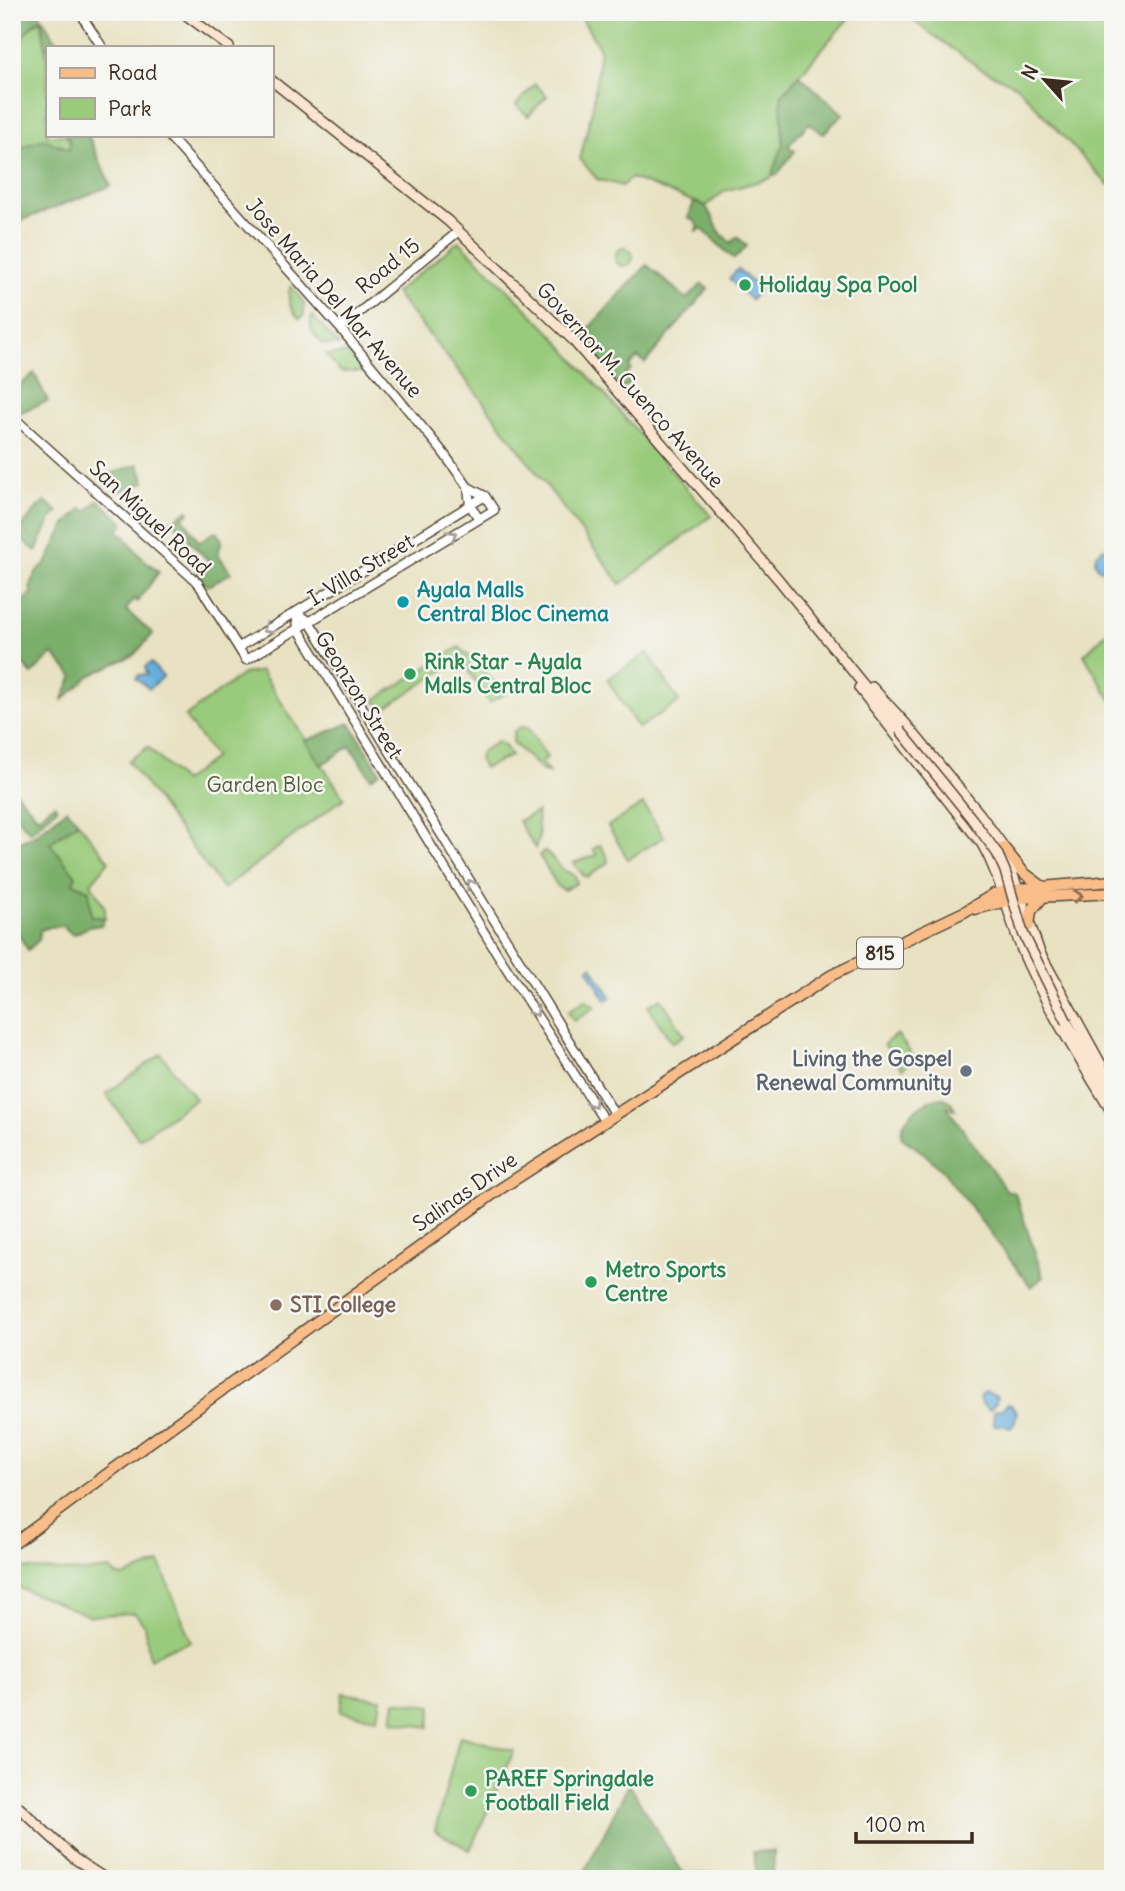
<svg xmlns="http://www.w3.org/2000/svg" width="1125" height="1891" viewBox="0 0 1125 1891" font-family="Delius,sans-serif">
  <rect width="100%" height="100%" fill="#f6f6f2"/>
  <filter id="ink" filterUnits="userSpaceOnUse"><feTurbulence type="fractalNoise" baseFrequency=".0143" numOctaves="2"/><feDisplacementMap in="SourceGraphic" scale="14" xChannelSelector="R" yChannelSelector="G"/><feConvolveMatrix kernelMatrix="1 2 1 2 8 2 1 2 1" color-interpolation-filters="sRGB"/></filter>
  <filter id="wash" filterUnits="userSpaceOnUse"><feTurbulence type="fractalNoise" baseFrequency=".00686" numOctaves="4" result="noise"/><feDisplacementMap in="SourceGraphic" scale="28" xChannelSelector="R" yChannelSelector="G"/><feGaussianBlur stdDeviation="1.57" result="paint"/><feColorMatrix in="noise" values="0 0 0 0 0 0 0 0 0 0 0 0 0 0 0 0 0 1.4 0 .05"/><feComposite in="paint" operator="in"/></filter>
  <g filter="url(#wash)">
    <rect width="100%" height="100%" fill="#e8e2c2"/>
    <path fill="#99cb7b" stroke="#6a7a4c" stroke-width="2" d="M578 12H854L781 96 783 145 771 178 725 191 706 206 631 178 622 186 597 179 580 159 593 106 600 49Z
      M901 12H1113V181L1108 185 1017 86 981 69Z
      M42 19 47 56V135H66L71 141 69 150 60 144 21 147 12 166V50C22 39 29 25 42 19Z
      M535 84 547 96 528 116 516 105Z
      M459 241 552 334 711 516 621 584 475 391 395 293Z
      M615 257a9 9 0 1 1 18 0a9 9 0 1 1-18 0Z
      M291 285 304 303V315L300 319C289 308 286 299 291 285Z
      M312 315 339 345 323 344C313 334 308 329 312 315Z
      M349 353 363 370 361 372H341L326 355Z
      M1113 626V703L1084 655Z
      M459 647 506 693 489 703 461 659 382 710 375 700Z
      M648 653 679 702 638 728 607 679Z
      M261 671 344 798 223 889 128 761 148 747 183 782 215 757 185 717 243 674Z
      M521 727 528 728 547 758 541 762 549 773 543 771 513 743 514 731Z
      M497 742 505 746 511 756 484 768 479 759 481 752Z
      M643 804 664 837 628 859 608 826Z
      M537 812 539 838 535 848 518 821Z
      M78 822 109 861 91 883 105 908V918L90 917 50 843Z
      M600 845 607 856 608 862 588 877 584 876 573 863 597 855 593 849Z
      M545 851 562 869 575 876 577 883 564 890 558 887 539 855Z
      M661 998 684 1035 672 1043 648 1006Z
      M585 1000 595 1007 574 1021 568 1011Z
      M897 1034 915 1059 902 1069 884 1044Z
      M161 1054 195 1099 139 1139 106 1094Z
      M160 1563 191 1642 167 1649 150 1659 144 1625 135 1613 90 1616 12 1585V1568L82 1572 110 1569 116 1575 123 1577Z
      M343 1693 381 1699 378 1718 340 1712Z
      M395 1701 432 1706 429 1727 392 1721Z
      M460 1736 514 1751 470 1850 435 1831Z"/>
    <path fill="#7aaf6b" stroke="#5a6c44" stroke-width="2" d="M12 12H38L60 46 47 47V56L41 19C29 25 22 39 12 50Z
      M799 75 843 114 823 134 809 123 788 146 795 151 776 176 772 175 783 145 781 96Z
      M66 135H88L111 186 12 224V166L21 147 44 139 69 150 70 141Z
      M694 202 706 206 721 234 731 243 737 237 747 246 734 259 701 228 697 232 696 230 698 227 695 221 688 218Z
      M647 265 687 299 702 284 708 289 645 363 638 357 629 366 631 369 625 375 630 382 622 390 578 340Z
      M34 373 48 401 18 413 12 408V393Z
      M138 464 145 482 118 492 110 474Z
      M98 500 124 523 118 531 124 535 140 556 159 572 137 602 134 599 126 610 153 634 134 655 89 676 62 701 73 676 53 654 32 674 22 663 12 671V613L32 592 30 588 36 572 47 562 64 527 82 508 87 512Z
      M45 501 58 512 51 519 36 551 16 535 37 508Z
      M188 510 189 513 183 517 199 542 216 531 222 540 218 554 231 573 208 586 195 575 209 561 188 540 190 536 171 521Z
      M350 723 380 772 371 778 350 746 321 765 305 741Z
      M12 788 38 817 54 804 57 808 30 832 12 812Z
      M67 809 78 822 50 843 76 876 73 883 89 890 91 916 105 918 101 925 88 927 73 935 63 926 50 927 40 930 39 940 28 950 12 924V846L36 834Z
      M942 1097 951 1102 955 1109 947 1107 1006 1190 1015 1193 1043 1277 1031 1287 943 1171 925 1154 902 1138C897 1119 925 1099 942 1097Z
      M629 1784 682 1872 687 1874 757 1873 753 1852 774 1851 773 1879H581Z"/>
    <path fill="#65afdd" stroke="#506c7e" stroke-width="2" d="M738 269 760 290 751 300 729 279Z
      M1104 548 1113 552V574L1099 569 1095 561 1096 554Z
      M151 663 163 677 149 689 136 678 139 675 147 674 145 667Z
      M592 966 611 997 606 1000 588 969Z
      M985 1393 997 1397 996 1403 989 1410 980 1402 981 1396Z
      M1007 1404 1011 1405 1017 1413 1014 1424 1010 1428 1002 1425 997 1427 993 1423 994 1411 1002 1409Z"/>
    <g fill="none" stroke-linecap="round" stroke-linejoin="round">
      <path stroke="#65afdd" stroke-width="14" d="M12 1873 31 1879"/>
    </g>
  </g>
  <g filter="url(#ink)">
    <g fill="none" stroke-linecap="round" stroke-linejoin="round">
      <g stroke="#554637" stroke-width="11">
        <path id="tertiary" d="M82 12 85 21 102 47
          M340 328 459 231
          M12 416 198 583 246 660 494 510 485 496 468 487 442 451 340 328 168 135
          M468 487 470 505 479 519
          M296 612 298 628 498 955 605 1122
          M296 612 309 621 615 1115
          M239 647 485 496"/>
      </g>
      <g stroke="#554637" stroke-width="12">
        <path id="secondary" d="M182 12 229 47
          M271 80 448 221 572 339 779 580 900 730
          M872 687 906 724 979 813 1003 846 1040 953 1113 1086
          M859 688 982 844C1003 881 1010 926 1028 964 1052 1016 1083 1065 1113 1114
          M1067 1022 1113 1100
          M12 1801 75 1859 106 1879"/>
      </g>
      <g stroke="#554637" stroke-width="13">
        <path id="primary" d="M1004 848 1024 873 1043 887
          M975 909 1020 898 1113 893
          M1029 926 1031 911 1043 897
          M12 1545 149 1443 500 1189 832 975 964 912 994 894 1018 889 1113 881"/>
      </g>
      <use href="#tertiary" stroke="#fff" stroke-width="8"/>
      <use href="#secondary" stroke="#fce5d0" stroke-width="9"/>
      <use href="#primary" stroke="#f8bd89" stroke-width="10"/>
      <g stroke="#554637" stroke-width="12" stroke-linecap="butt">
        <path id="secondary-bridge" d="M900 730 972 819 997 853 1005 871 1023 933 1067 1022"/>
      </g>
      <use href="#secondary-bridge" stroke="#fce5d0" stroke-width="9"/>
    </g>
    <defs><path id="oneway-chevron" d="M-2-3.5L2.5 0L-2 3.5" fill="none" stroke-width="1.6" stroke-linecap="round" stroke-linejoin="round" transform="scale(1.75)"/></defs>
    <g stroke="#a79f9a">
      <use href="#oneway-chevron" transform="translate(452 535) rotate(-31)"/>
      <use href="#oneway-chevron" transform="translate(267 629) rotate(149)"/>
      <use href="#oneway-chevron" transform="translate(471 884) rotate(-121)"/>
      <use href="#oneway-chevron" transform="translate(535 1012) rotate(57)"/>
      <use href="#oneway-chevron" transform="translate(593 1103) rotate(57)"/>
    </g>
    <use stroke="#906c4e" href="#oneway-chevron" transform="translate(1078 896) rotate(-2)"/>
  </g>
  <g fill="#2e9e5b" stroke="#f6f6f2" stroke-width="2.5">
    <circle cx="745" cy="285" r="7"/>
    <circle cx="410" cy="674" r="7"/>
    <circle cx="591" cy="1282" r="7"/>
    <circle cx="471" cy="1791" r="7"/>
  </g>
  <circle fill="#0f9aa8" stroke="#f6f6f2" stroke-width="2.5" cx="403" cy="602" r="7"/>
  <circle fill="#6b7280" stroke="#f6f6f2" stroke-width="2.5" cx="966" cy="1071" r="7"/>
  <circle fill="#8d6e63" stroke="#f6f6f2" stroke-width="2.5" cx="276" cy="1305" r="7"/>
  <g text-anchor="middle" stroke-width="5" stroke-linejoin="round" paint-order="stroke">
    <rect fill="#f6f6f2" stroke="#73675e" stroke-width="2" x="857" y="937.5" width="46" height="31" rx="5"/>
    <g font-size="19" font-weight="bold" fill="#3b2a1e">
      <text x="880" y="960">815</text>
    </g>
    <g font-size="21" fill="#3b2a1e" stroke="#f6f6f2">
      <text transform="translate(388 266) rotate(-39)" y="7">Road 15</text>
      <text transform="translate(334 298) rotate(49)" y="7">Jose Maria Del Mar Avenue</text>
      <text transform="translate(630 385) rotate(48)" y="7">Governor M. Cuenco Avenue</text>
      <text transform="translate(150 518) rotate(43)" y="7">San Miguel Road</text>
      <text transform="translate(361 570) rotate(-31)" y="7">I. Villa Street</text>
      <text transform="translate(359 695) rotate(58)" y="7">Geonzon Street</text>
      <text transform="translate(465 1192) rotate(-35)" y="7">Salinas Drive</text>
    </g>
    <g font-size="21" font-weight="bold" fill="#27864d" stroke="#f6f6f2" text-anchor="start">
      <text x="759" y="292">Holiday Spa Pool</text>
      <text x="424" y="669">Rink Star - Ayala<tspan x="424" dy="24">Malls Central Bloc</tspan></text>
      <text x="605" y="1277">Metro Sports<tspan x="605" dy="24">Centre</tspan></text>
      <text x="485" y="1786">PAREF Springdale<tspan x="485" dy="24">Football Field</tspan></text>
    </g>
    <g font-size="21" font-weight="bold" fill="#0d838f" stroke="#f6f6f2" text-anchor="start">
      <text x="417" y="597">Ayala Malls<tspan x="417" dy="24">Central Bloc Cinema</tspan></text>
    </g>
    <g font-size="21" fill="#575a3a" stroke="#f6f6f2">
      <text x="265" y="792">Garden Bloc</text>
    </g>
    <g font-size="21" font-weight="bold" fill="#5b616d" stroke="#f6f6f2" text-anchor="end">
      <text x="952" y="1066">Living the Gospel<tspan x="952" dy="24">Renewal Community</tspan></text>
    </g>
    <g font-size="21" font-weight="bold" fill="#785e54" stroke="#f6f6f2" text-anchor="start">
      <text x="290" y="1312">STI College</text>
    </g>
  </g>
  <rect width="1125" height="1891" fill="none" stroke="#f6f6f2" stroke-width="42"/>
  <rect x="46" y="46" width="228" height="91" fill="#f6f6f2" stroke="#aba49d" stroke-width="2"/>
  <rect x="60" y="68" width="35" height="10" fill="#f8bd89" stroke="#aba49d" stroke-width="2"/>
  <text x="108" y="80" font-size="21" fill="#3b2a1e">Road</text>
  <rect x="60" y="98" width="35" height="21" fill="#99cb7b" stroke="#aba49d" stroke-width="2"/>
  <text x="108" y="116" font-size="21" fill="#3b2a1e">Park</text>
  <g transform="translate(1045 80) rotate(297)" stroke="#f6f6f2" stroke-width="5" paint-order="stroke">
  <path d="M0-5L12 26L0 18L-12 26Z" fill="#3b2a1e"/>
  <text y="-10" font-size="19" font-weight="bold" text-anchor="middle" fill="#3b2a1e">N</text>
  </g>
  <path d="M856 1832v10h116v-10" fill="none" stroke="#3b2a1e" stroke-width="3.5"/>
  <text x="866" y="1832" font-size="21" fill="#3b2a1e" stroke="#f6f6f2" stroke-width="5" paint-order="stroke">100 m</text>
</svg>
